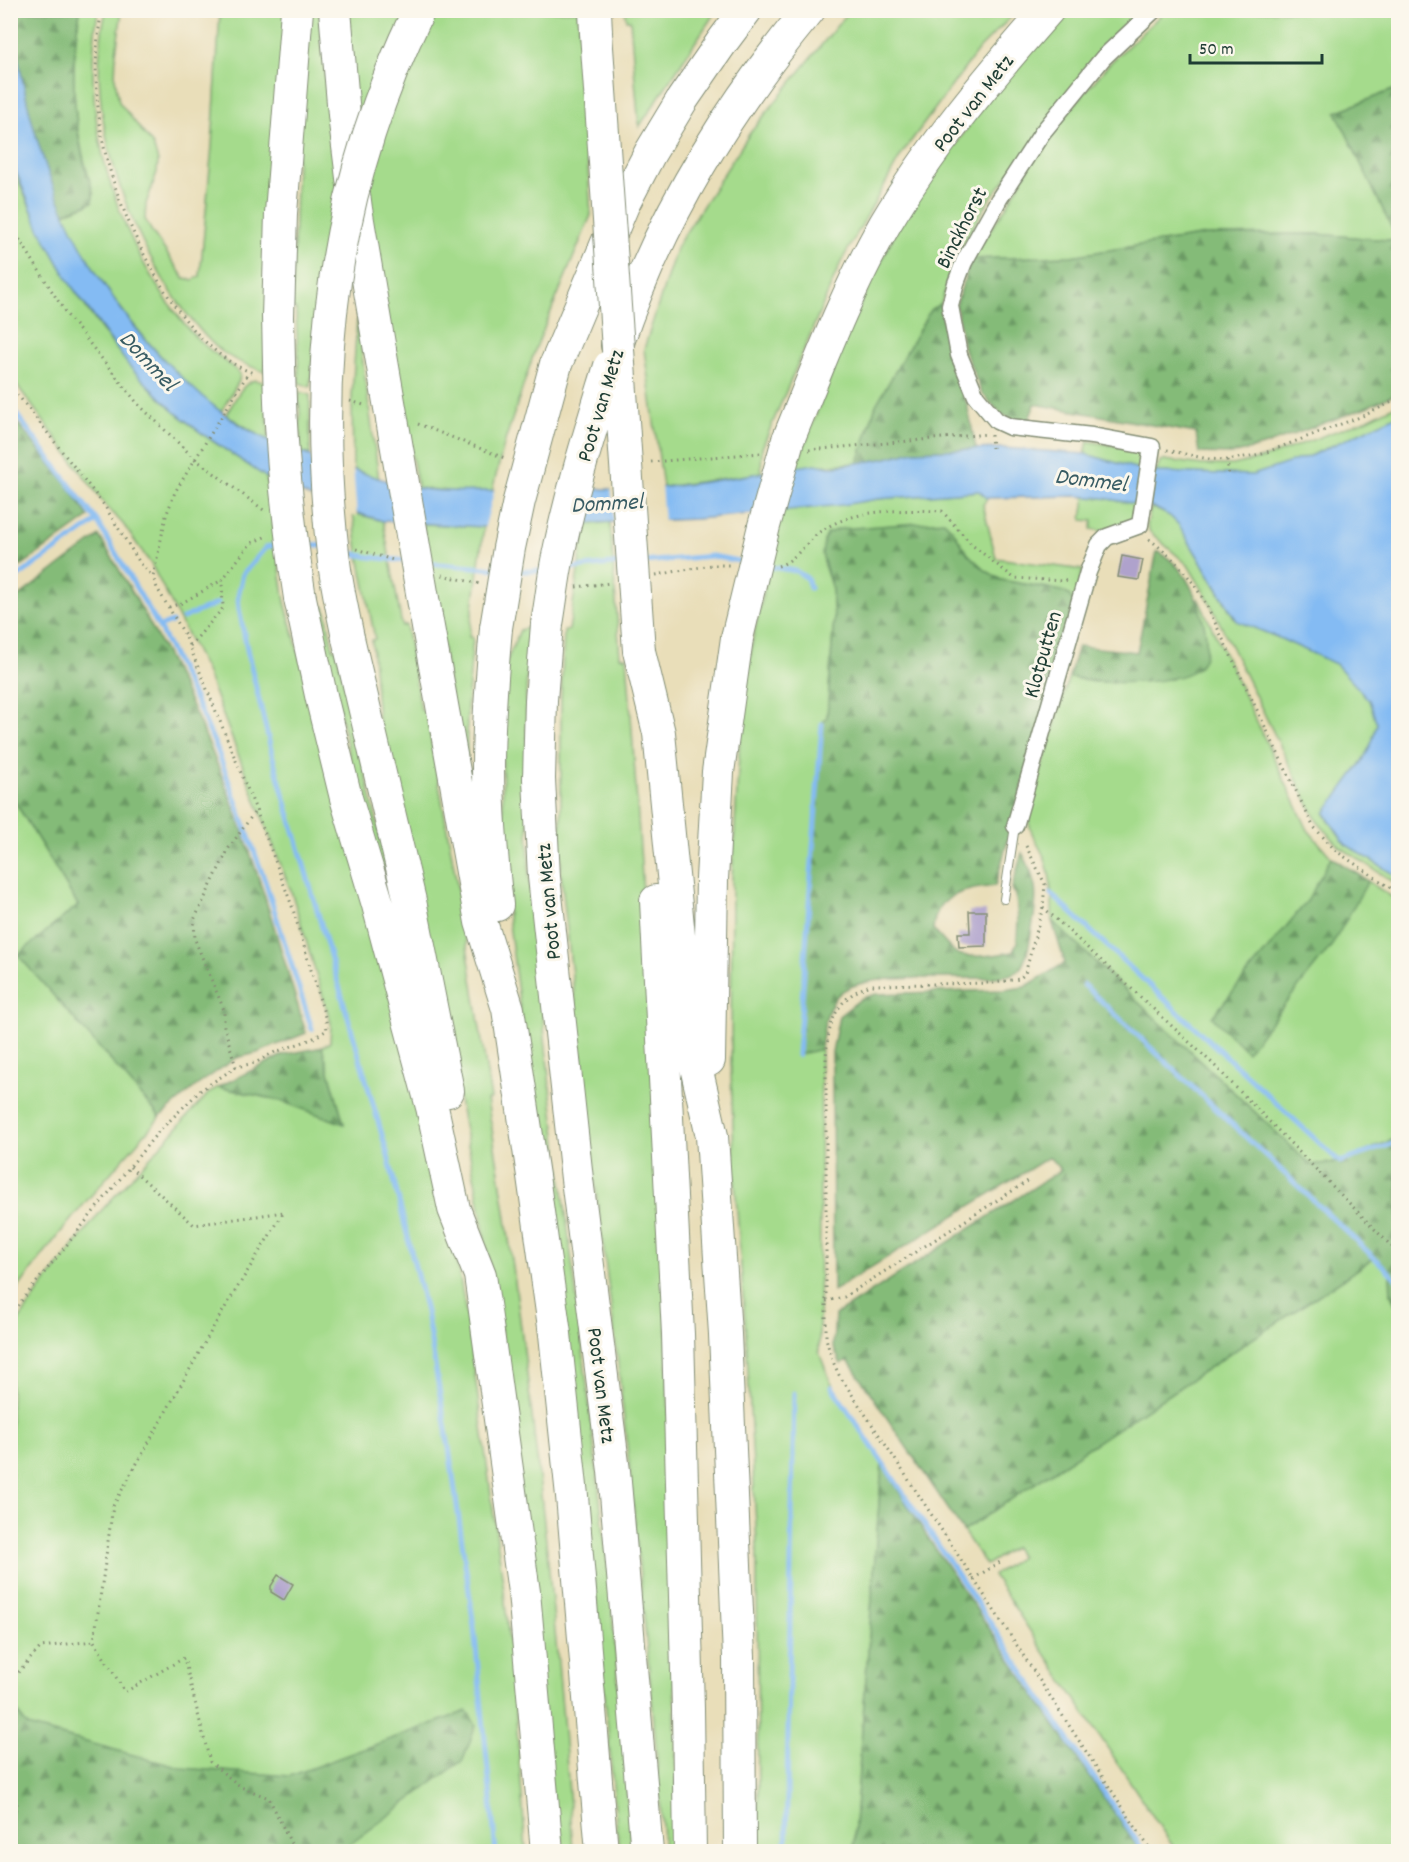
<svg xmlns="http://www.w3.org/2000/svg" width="1409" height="1862" viewBox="0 0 1409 1862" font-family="Dekko,sans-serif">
  <defs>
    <pattern id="forest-firs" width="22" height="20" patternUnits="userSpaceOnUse" patternTransform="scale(1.5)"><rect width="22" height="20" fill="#84bb78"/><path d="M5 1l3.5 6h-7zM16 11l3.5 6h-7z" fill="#6b9963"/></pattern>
  </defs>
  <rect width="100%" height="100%" fill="#fbf7ec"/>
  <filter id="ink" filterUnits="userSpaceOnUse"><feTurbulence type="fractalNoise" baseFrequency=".0167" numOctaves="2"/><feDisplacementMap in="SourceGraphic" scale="12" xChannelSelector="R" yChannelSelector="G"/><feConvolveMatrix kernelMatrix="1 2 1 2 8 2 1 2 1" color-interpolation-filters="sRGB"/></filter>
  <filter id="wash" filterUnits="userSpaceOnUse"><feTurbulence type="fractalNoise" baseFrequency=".008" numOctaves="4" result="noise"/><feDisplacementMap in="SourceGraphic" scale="24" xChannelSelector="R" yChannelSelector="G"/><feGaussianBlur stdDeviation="1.35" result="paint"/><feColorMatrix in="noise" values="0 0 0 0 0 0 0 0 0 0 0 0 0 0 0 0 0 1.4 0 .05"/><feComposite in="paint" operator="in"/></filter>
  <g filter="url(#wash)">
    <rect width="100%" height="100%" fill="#e9deb9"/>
    <path fill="#a5db8c" stroke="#628c60" stroke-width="1.5" d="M80 11H98C79 124 117 245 192 333 206 350 226 359 240 374L239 381 221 412C206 402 192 388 179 375 132 328 92 274 64 213L88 205 94 194C74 135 68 72 80 11Z
      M106 11H122L116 53 115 78 119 102 153 145 158 161 157 172 146 204 145 219 151 230 184 278 193 280 200 276 212 146 220 11H287L265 372C252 367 235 361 224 353 209 343 197 326 186 313 126 234 82 109 106 11Z
      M302 11H319L329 117 340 189 317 312 310 387 299 383 296 309 292 308Z
      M342 11H578L591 215 535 350 505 441 492 491 472 493 418 488 374 257Z
      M625 11H716L639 127 630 20H626Z
      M849 11H1017L979 49 903 152 841 262 762 448 761 473 663 487 644 349 677 246 750 133Z
      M1067 11H1143L991 197 954 259 941 304 931 309 876 405 858 463 796 467 849 328 897 229 1000 81Z
      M1165 11H1398V88L1336 112 1398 241 1317 234 1206 235 1071 256 971 259 1006 207 1047 137 1109 64Z
      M10 159C45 253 100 342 173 410 201 436 235 456 266 477L285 602 425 1123 459 1272 470 1339 504 1591 516 1717 526 1851H11V1332L44 1284 101 1211 208 1094 218 1087 278 1100 344 1123 322 1047 330 1042 331 1023 292 894 206 671 151 564 123 524 106 506 11 377Z
      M357 319 379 480 353 469 352 397Z
      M255 380 266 383 269 441 226 415C234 403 240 384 255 380Z
      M299 392 310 395V455L301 452Z
      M1398 404V415L1312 455 1253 475 1156 472 1160 462 1164 460 1203 465H1233L1264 458 1368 419Z
      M1088 441 1139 450 1144 456 1142 470 1085 454Z
      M979 491 987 498 983 505 996 558 1083 570 1074 602 1049 588 1001 580 985 570 968 554 952 529 824 541V565L832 589 834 618 827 717 822 724 798 1054 821 1049 819 1352 830 1381 882 1464 853 1851H758L757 1545 747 1350 735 1182 731 1071 732 878 740 737 753 638 782 512 878 499Z
      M1085 497 1103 498 1140 505 1133 520 1101 531 1091 529 1093 521 1082 520Z
      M1151 507 1170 516 1179 525 1236 621 1277 637 1336 664 1369 700 1377 724 1372 742 1362 762 1325 814 1345 844 1398 877V885L1340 847 1317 821 1207 597 1188 565 1150 532 1147 526Z
      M353 513 383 521 402 626 406 625 421 710 426 712 458 890 491 1099 487 1100C511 1237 528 1375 543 1513 555 1626 566 1739 573 1851H563L562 1835H556L502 1337 475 1180 419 899 378 720 372 640 375 639 358 551Z
      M610 522 620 657H627L642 877 667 1334 678 1851H664L653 1710 630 1473 614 1329 594 1176 561 874V699L564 631 569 630 585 525Z
      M423 524 484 527 469 637 473 638 467 706V799Z
      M1198 598 1308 830 1331 857 1398 901V1137L1345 1161 1311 1165 1052 921C1053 900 1052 879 1045 859 1039 844 1028 832 1028 815L1069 677 1093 682 1172 679 1206 648Z
      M325 607 333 649H336L425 1026 382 905 317 608Z
      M528 628 526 699 529 877 550 1088 581 1333 610 1587 632 1851H619L595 1587 503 877 502 672 520 630Z
      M11 795 78 905 19 955 160 1117C108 1176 55 1234 11 1299Z
      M1376 1257 1390 1271 1391 1295 1398 1310V1851H1176L993 1575 1020 1557 1014 1547 986 1565 963 1531Z"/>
    <path fill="url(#forest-firs)" stroke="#527c56" stroke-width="1.5" d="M12 11H80C72 54 72 100 80 144 82 151 83 159 85 166 88 178 94 189 93 202L64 213C36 149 19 80 12 11Z
      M1398 88V393L1364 408 1263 446 1232 454 1199 453 1196 433 1035 404 1029 419 1018 423 1000 413 982 393 964 349 956 305 971 259 1071 256 1206 235 1317 234 1398 241 1336 112Z
      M941 304 950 360 967 404 976 449 914 451 883 459 858 463 876 405 931 309Z
      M10 414 69 487 89 517 11 573Z
      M944 521 952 529 968 554 985 570 1001 580 1062 591 1069 595 1074 602 995 886C965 890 935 893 933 930 941 937 947 947 956 953 969 960 999 954 1013 952L1017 942 1018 919 1016 898 1012 888 1022 853C1038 880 1038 898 1032 928 1030 940 1028 957 1021 967 1016 975 1004 976 996 977 961 982 858 968 836 997 825 1013 823 1030 821 1049L798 1055 822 724 827 717 834 618 832 589 822 554 824 541 828 533 839 529Z
      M99 536C145 612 189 691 221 774 255 859 280 946 306 1033L257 1053 236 1058 196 1086 160 1117 18 955 78 905 11 795V602Z
      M1157 551C1166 556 1174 562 1181 571 1196 589 1220 652 1196 669 1170 687 1099 684 1069 677L1078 646 1137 652Z
      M1331 857 1368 881 1332 945 1247 1052 1212 1017 1308 900Z
      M1052 921 1311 1165 1345 1161 1398 1137V1310L1391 1295 1390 1271 1376 1257 963 1531 848 1360 841 1364 833 1346 835 1315 1061 1170 1049 1157 833 1291 832 1052 839 1016 862 998 876 994 1004 990 1025 987 1065 963Z
      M322 1047 344 1124 278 1100 218 1087 283 1055Z
      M882 1464 930 1541 1140 1851H853Z
      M11 1705 28 1726 181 1768 290 1776 467 1711 476 1725 463 1760 341 1851 11 1852Z"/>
    <path fill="#84bbf3" stroke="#527c94" stroke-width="1.5" d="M12 10C26 147 74 271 173 369 201 397 231 423 268 440 290 451 316 457 339 465 367 474 388 483 417 488 461 495 498 489 541 489 583 488 625 491 666 487 716 482 766 471 816 464L829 467 858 463 883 459 914 451 1003 448 1085 454 1142 470 1156 472 1253 475 1312 455 1398 415V877L1345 844 1325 813 1362 762 1372 742 1377 724 1369 700 1336 664 1277 637 1237 621 1179 525 1170 516 1153 507 1103 498 1076 496 987 498 979 491 878 499 842 505 697 519 484 527 383 521 319 501 266 477 200 432 174 411 129 366 71 285 39 228 11 159Z"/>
    <path fill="#e9deb9" d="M311 452 353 466 357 517 318 504Z
      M661 484 664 523 614 525 611 486Z
      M542 486 595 487 586 527 484 530 495 488Z"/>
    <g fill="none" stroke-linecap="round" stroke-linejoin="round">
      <path stroke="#84bbf3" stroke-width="5" d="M10 406 97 521 159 627 200 710 217 749 265 881 312 1029
        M301 542 321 546
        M283 544 266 547 243 574 238 596 239 609 248 654 273 758 387 1152 426 1312 449 1448 474 1627 496 1852
        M342 551 369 557 407 561
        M643 562 712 556 744 562
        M428 563 496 569
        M765 566 796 571 807 578 810 588
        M565 569 622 563
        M515 571H544
        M10 582 97 521
        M183 618 218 603
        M159 627 172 622
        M1051 894 1340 1162 1398 1142
        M1084 985 1398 1280
        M798 1055 822 724
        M832 1387 1144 1852
        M786 1852 794 1393"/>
    </g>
    <g id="blocks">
      <path fill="#afa2cc" d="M1122 556 1143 560 1139 580 1118 577Z
        M969 911H986V946L959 947 958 933H970Z
        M278 1575 293 1584 284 1600 271 1592V1586Z"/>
    </g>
  </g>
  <g filter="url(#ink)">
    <use href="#blocks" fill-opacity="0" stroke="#848e76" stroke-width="1.5"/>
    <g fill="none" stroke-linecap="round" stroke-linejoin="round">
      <g stroke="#848e76" stroke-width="10">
        <path id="lane" d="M1004 899 1015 826"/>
      </g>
      <g stroke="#848e76" stroke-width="19">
        <path id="street" d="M1015 826 1088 572 1099 545 1107 537 1140 525 1152 447 1092 436 1010 427 997 421 976 396 959 355 950 306 956 283 964 262 999 199 1042 133 1103 58 1154 10"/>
      </g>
      <g stroke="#848e76" stroke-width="34">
        <path id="highway" d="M335 10 344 115 356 209 380 350
          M595 10 596 33
          M278 317 281 213 297 10
          M617 345C658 222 726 110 809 10
          M556 364 623 205 650 153 682 100 722 42 746 10
          M788 440C818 367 846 292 885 224 931 146 989 77 1048 10
          M300 598 322 700 346 798 378 905 432 1107 454 1209 480 1275 524 1592 547 1852
          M426 616 481 922 508 1009 533 1176 555 1334 572 1496 602 1852
          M547 624 541 700 539 779 544 877 577 1179 614 1471 647 1852
          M496 628C492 674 488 720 488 767 488 813 492 859 497 905
          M348 638 410 901 448 1091
          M639 651 659 733 689 1037 712 1136 725 1334 739 1657 740 1852
          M656 901 678 1334 688 1709 690 1852
          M709 1060 712 879 718 772 737 638"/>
      </g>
      <path stroke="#848e76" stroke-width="3" stroke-dasharray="1.5 4.5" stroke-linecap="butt" d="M102 10C93 56 95 102 104 147 119 218 181 351 254 373
        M10 224 67 315 138 404 195 459 265 511
        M10 385 104 505 140 563 153 577
        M350 401 364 405
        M418 424 507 459
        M991 435 992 448
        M809 450 988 434
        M1167 450 1208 459 1227 460 1262 454 1365 415 1398 399
        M1227 460 1229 475
        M651 462 761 453
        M1149 539C1175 559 1190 575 1206 604L1313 826 1336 851 1398 893
        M356 549 393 560
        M778 566C795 561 806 542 821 531 855 508 902 510 942 511L972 545 1014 578 1063 581 1069 579
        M442 575 480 584
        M656 575 712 565H730
        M576 587 611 583
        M169 607 182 603 222 580 251 543 267 536
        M190 646 223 608 222 580
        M1026 846 1045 884 1043 907 1025 974 1019 979 993 983 871 985C835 997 828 1024 826 1058V1338L831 1357 839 1375C945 1533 1047 1693 1152 1852
        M1043 907 1213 1064 1398 1253
        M236 1067 224 1026V1010L195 940 194 920 229 848 256 810
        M130 1167 194 1225 284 1212 218 1319 113 1506 94 1641 125 1692 184 1658 210 1762 241 1787 269 1798 295 1852
        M826 1301 844 1297 1028 1181
        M10 1315 158 1132 201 1090 236 1067 255 1063 275 1052 312 1039 327 1030 326 1020 292 906 256 810 185 635 157 588 153 577 166 516 175 492 249 372
        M973 1579 1000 1562
        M10 1681 41 1647 94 1641
        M10 1774 17 1804 10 1833"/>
      <use href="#lane" stroke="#fff" stroke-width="8"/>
      <use href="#street" stroke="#fff" stroke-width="16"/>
      <use href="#highway" stroke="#fff" stroke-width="32"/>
      <g stroke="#848e76" stroke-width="34" stroke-linecap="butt">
        <path id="highway-bridge" d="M596 33 639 651
          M278 317C279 353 279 388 281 424 284 482 291 540 300 598
          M380 350 426 616
          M547 624C551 602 553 579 558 556 571 492 591 429 610 366
          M496 628 509 548 519 501 556 364
          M348 638C343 613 337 587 334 562 310 369 333 186 419 10
          M737 638 764 526 788 440"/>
      </g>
      <use href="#highway-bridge" stroke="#fff" stroke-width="32"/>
    </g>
  </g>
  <g text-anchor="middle" stroke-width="6" stroke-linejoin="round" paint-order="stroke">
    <g font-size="22" fill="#1f3d34" stroke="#fbf7ec">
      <text transform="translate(972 102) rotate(-52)" y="8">Poot van Metz</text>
      <text transform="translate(960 227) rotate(-63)" y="8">Binckhorst</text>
      <text transform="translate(599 405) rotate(-73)" y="8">Poot van Metz</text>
      <text transform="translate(1041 654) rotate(-74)" y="8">Klotputten</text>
      <text transform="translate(547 902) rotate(-95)" y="8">Poot van Metz</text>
      <text transform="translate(603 1385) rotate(83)" y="8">Poot van Metz</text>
    </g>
    <g font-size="24" font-style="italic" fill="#385c64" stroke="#fbf7ec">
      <text transform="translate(149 360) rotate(47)" y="8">Dommel</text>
      <text transform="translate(1091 479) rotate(7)" y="8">Dommel</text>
      <text transform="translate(607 502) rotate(-3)" y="8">Dommel</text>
    </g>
  </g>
  <rect width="1409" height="1862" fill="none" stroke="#fbf7ec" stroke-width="36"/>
  <path d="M1190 54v9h132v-9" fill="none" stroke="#1f3d34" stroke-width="3"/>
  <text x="1199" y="54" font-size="18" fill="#1f3d34" stroke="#fbf7ec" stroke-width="4.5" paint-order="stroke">50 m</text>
</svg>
